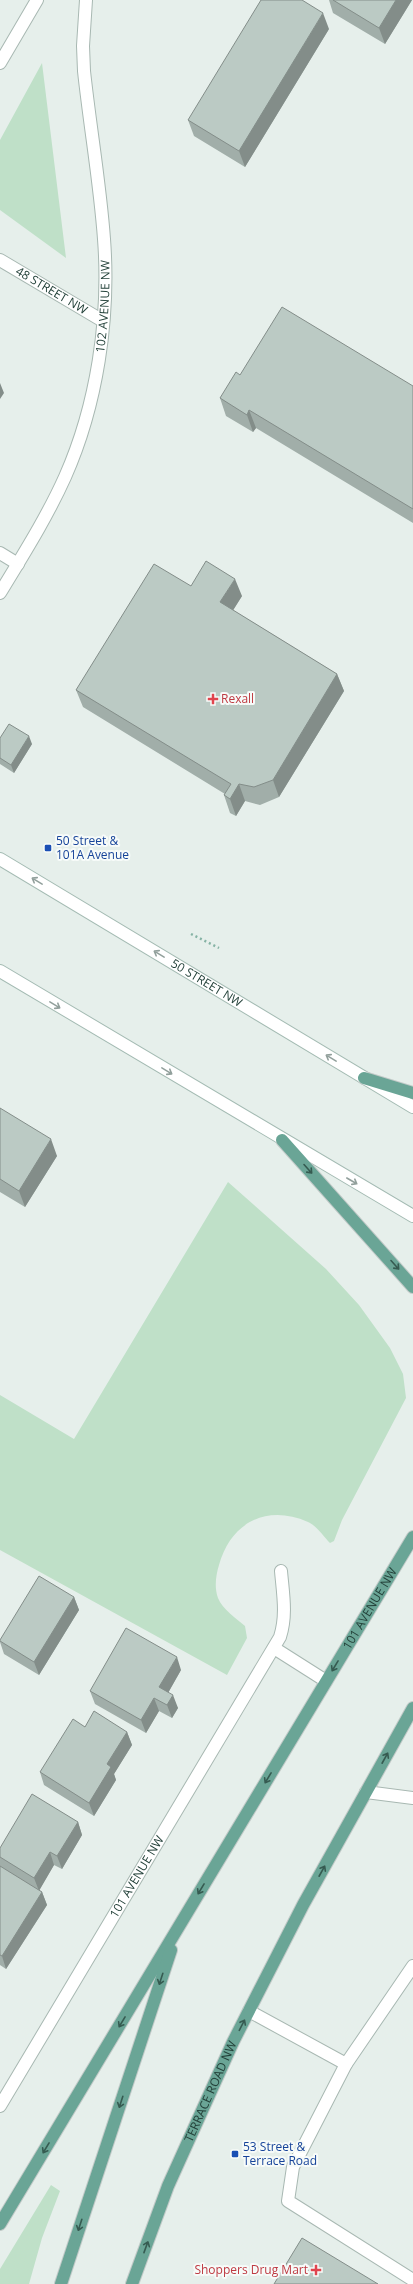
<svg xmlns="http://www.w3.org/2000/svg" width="413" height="2284" viewBox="0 0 413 2284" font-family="'Open Sans',sans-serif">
  <rect width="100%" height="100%" fill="#e6efeb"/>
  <path fill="#bfe0c8" d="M42 63 66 258 0 210V140Z
    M228 1182 326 1269 359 1305 390 1348 403 1374 406 1398 342 1520 334 1541 330 1543C324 1537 316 1525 308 1522 267 1504 231 1522 219 1565 216 1575 214 1587 218 1598 222 1609 237 1619 245 1626L247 1638 227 1675 0 1550V1395L74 1439Z
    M51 2185 60 2191 42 2238 29 2284H0V2269Z"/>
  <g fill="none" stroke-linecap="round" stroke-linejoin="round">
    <g stroke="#a8b8b2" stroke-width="14">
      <g id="service">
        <path d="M0 553 18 564"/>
        <path d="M366 1792 413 1798"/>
        <path d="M249 2011 346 2064 293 2167 288 2201 413 2280"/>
        <path d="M346 2064 413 1966"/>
        <path id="s1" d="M0 2106 280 1637C287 1615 283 1594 281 1571"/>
      </g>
    </g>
    <g stroke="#a8b8b2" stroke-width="14">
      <g id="minor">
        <path d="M0 63 37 0"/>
        <path id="s2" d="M0 260 103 321"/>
        <path id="s3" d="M0 593C23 555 47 517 65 477 97 405 110 318 104 239 100 183 90 127 84 71L83 46 86 0"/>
        <path d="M274 1648 326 1681"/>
      </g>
    </g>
    <g stroke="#a4bbb3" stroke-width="14">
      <g id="secondary">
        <path id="s4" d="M0 859 413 1107"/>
        <path d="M0 971 413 1216"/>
      </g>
    </g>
    <g stroke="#c2cac8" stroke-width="14">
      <g id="primary">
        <path d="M364 1078 413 1093"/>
        <path d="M282 1140 413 1287"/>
        <path id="s5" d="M0 2224 413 1537"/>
        <path d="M61 2284 171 1950"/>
        <path id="s6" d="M132 2284 168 2186 233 2042 303 1905 413 1708"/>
      </g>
    </g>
    <path stroke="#86b3a5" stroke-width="2.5" stroke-dasharray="2 3" stroke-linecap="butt" d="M191 934 219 948"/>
    <use href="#service" stroke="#fff" stroke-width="12"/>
    <use href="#minor" stroke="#fff" stroke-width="12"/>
    <use href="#secondary" stroke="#fff" stroke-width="12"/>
    <use href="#primary" stroke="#6aa596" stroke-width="12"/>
  </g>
  <path fill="#a1aea9" d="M329 0H412L385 44 333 13Z
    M329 29 245 167 194 136 188 120Z
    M240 375 413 386V523L256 428 253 432 226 416 220 398Z
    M191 586 242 596 233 610 337 674 344 691 279 797 260 805 245 801 236 816 230 813 224 795 225 794 83 707 76 690Z
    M0 738 32 744 14 773 0 764Z
    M0 1108 57 1156 25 1207 0 1192Z
    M74 1597 79 1610 39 1675 4 1654 0 1642V1640Z
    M181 1670 168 1693 178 1708 172 1718 159 1711 146 1733 95 1704 90 1691Z
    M85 1727 127 1732 132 1745 114 1774 116 1780 94 1816 44 1785 40 1772Z
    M78 1822 82 1835 62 1869 54 1865 39 1890 42 1892 47 1905 6 1969 0 1965V1848Z"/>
  <path fill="#838d89" d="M396 0H412L385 44 379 28Z
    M323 13 329 29 245 167 239 151Z
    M0 383 4 393 0 399Z
    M249 410 256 428 253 432 247 415Z
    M235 579 242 596 227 620 220 602Z
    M337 674 344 691 279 797 273 780Z
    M29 736 32 744 14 773 11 765Z
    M239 784 245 801 236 816 230 799Z
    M51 1139 57 1156 25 1207 19 1191Z
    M74 1597 79 1610 39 1675 34 1662Z
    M177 1657 181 1670 164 1700 159 1687Z
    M173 1695 178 1708 172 1718 167 1705Z
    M154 1698 159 1711 146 1733 141 1720Z
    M127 1732 132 1745 114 1774 116 1780 94 1816 89 1803 107 1764Z
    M78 1822 82 1835 62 1869 57 1856Z
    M50 1852 54 1865 39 1891 34 1878Z
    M42 1892 47 1905 6 1969 2 1956Z"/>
  <path fill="#bbcac4" stroke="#838d89" d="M261 0H302L323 13 239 151 188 120Z
    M333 0H396L379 28Z
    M282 307 413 386V509L249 410 247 415 220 398 236 372 240 375Z
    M206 561 235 579 220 602 337 674 273 780 254 787 239 784 230 799 224 795 231 784 76 690 154 564 191 586Z
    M9 724 29 736 11 765 0 758V738Z
    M0 1108 51 1139 19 1191 0 1179Z
    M39 1576 74 1597 34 1662 0 1641V1640Z
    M126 1628 177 1657 159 1687 173 1695 167 1705 154 1698 141 1720 90 1691Z
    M94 1711 127 1732 107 1764 111 1767 89 1803 40 1772 73 1719 85 1727Z
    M32 1794 78 1822 57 1856 50 1852 34 1878 0 1857V1848Z
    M0 1866 42 1892 2 1956 0 1955Z
    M302 2238 378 2284H274Z"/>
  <defs><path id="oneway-shaft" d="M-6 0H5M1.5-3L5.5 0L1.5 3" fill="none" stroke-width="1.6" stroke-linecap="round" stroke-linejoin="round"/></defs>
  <g stroke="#92a09c">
    <use href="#oneway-shaft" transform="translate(37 881) rotate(-149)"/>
    <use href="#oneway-shaft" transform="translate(159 954) rotate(-149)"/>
    <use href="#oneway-shaft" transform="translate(55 1005) rotate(31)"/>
    <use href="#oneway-shaft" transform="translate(331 1058) rotate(-149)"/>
    <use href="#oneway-shaft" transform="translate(167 1071) rotate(31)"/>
    <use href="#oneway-shaft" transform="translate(352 1181) rotate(30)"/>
  </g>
  <g stroke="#365b51">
    <use href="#oneway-shaft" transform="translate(308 1169) rotate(48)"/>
    <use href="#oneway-shaft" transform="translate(395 1265) rotate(48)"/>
    <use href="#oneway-shaft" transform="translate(335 1666) rotate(121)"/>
    <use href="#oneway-shaft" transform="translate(385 1758) rotate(-61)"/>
    <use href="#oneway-shaft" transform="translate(268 1778) rotate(121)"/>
    <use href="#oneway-shaft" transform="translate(322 1871) rotate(-61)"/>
    <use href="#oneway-shaft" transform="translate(201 1889) rotate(121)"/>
    <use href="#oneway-shaft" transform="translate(161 1979) rotate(108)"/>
    <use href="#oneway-shaft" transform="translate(122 2022) rotate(121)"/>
    <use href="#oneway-shaft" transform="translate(242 2025) rotate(-63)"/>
    <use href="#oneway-shaft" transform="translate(121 2102) rotate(108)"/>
    <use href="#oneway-shaft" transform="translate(46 2148) rotate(121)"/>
    <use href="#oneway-shaft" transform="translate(80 2225) rotate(108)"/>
    <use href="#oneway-shaft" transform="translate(146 2247) rotate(-70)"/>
  </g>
  <g fill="#e0444e" stroke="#f7fbf9" stroke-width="1.5">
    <path d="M211 693h4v4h4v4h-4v4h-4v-4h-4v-4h4z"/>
    <path d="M314 2264h4v4h4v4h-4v4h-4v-4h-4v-4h4z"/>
  </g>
  <g fill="#1a4fb4" stroke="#f7fbf9" stroke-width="1.5">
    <rect x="44" y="844" width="8" height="8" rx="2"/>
    <rect x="231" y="2150" width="8" height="8" rx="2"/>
  </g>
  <g text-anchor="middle" stroke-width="4" stroke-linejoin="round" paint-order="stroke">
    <g font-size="12" fill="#24423a" stroke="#f7fbf9">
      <text dy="4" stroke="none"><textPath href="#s2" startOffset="60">48 STREET NW</textPath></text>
      <text dy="4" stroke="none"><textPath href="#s3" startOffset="309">102 AVENUE NW</textPath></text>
      <text dy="4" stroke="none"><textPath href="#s4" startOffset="241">50 STREET NW</textPath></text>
      <text dy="4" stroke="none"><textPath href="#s5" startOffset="718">101 AVENUE NW</textPath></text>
      <text dy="4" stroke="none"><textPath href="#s1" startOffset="267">101 AVENUE NW</textPath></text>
      <text dy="4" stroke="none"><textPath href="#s6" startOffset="208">TERRACE ROAD NW</textPath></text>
    </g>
    <g font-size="12" fill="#be3a42" stroke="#f7fbf9" text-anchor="start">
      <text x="221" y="703">Rexall</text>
      <text x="308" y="2274" text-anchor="end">Shoppers Drug Mart</text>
    </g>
    <g font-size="12" fill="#164399" stroke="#f7fbf9" text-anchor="start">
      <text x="56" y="845">50 Street &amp;<tspan x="56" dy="14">101A Avenue</tspan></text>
      <text x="243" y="2151">53 Street &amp;<tspan x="243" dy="14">Terrace Road</tspan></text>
    </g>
  </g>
</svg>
